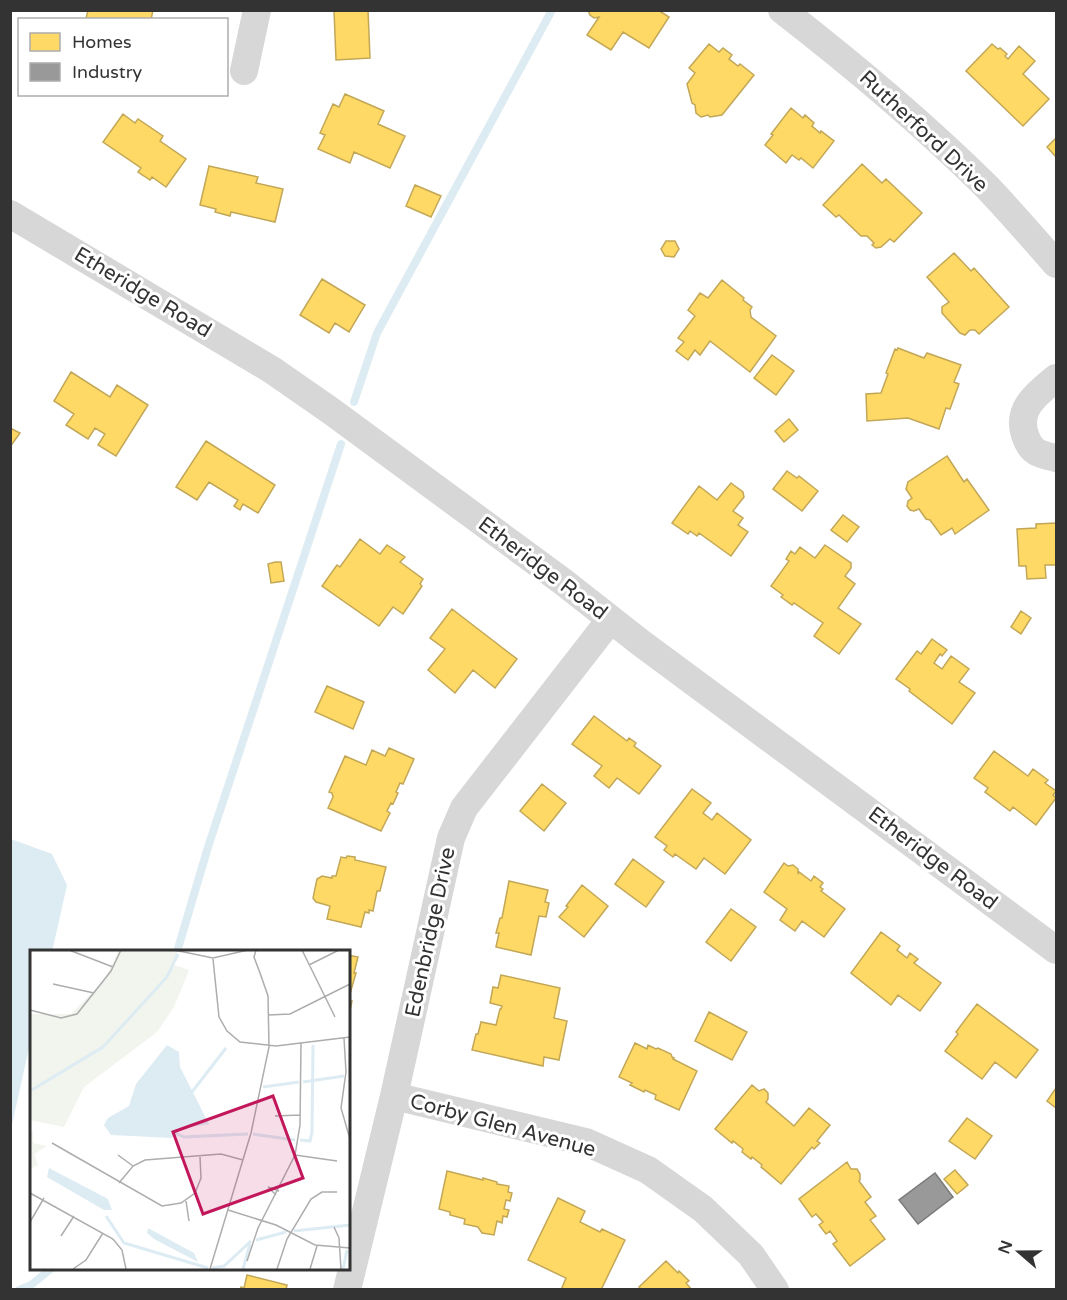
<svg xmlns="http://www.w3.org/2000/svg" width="1067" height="1300" viewBox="0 0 1067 1300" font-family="'Varela Round',sans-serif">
  <rect width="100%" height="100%" fill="#fff"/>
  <path fill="#ddebf3" d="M11 839 52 854 67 885 52 952H32L31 1039 11 1129Z"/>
  <path fill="#ffd966" stroke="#c2a757" stroke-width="1.5" d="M88 10H153L151 20H91L86 19Z
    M334 10H368L370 58 336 60Z
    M658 10 669 17 649 48 623 32 611 50 587 35 599 17 594 18 590 15 588 10Z
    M709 44 719 52 723 48 732 55 729 59 738 66 740 64 754 75 722 115 710 117 708 115 701 117 696 113 695 105 692 103 687 84 695 73 689 68Z
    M992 44 998 49 1000 48 1007 54 1005 56 1008 59 1019 46 1035 61 1023 74 1049 99 1023 126 966 71Z
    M345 94 384 111 378 124 405 136 390 168 354 152 350 163 318 149 325 135 320 133 333 104 339 107Z
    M791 108 803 118 805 115 814 123 812 126 820 133 821 131 834 141 813 168 801 158 799 160 792 155 786 163 765 145 773 135 771 134Z
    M123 114 135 123 138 119 163 136 160 141 186 159 166 187 152 177 150 180 138 172 141 168 103 142Z
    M1056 138V157L1047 147Z
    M862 164 882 183 886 179 922 213 894 242 890 239 881 247 876 248 872 245 874 243 867 236H861L839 215 836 217 823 205Z
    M209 166 258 177 256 183 283 189 275 222 231 212 230 216 215 212 216 209 200 205Z
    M415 185 441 196 431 217 406 206Z
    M666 241H675L679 249 674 257 665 256 661 249Z
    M954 253 971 271 974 268 1009 307 979 334 975 330H970L965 335 960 333 942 313V307L949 302 927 277Z
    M322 279 365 305 349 332 335 323 329 333 300 315Z
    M722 280 744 298 743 300 752 307 750 310 751 317 776 336 750 372 710 341 700 355 695 350 688 360 676 351 684 342 678 338 695 316 688 310 700 293 708 298Z
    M898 348 924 358 927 353 961 365 954 382 959 384 950 409 946 408 939 429 908 418 867 421 866 394 881 393 888 374 886 373 895 349 897 350Z
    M772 355 794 371 776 395 754 378Z
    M71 372 110 397 117 385 148 405 116 456 98 445 105 434 95 428 88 439 66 425 74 414 54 401Z
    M789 419 798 430 784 442 775 431Z
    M10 428 20 433 10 447Z
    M206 441 275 485 258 513 243 504 240 510 234 506 238 500 209 482 197 500 176 487Z
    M947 456 964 482 967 479 989 510 955 534 952 528 941 535 930 520 926 519 919 509 914 511 910 510 907 506 908 501 912 498 906 489 908 482Z
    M787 471 797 478 799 476 818 491 802 511 773 489Z
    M731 483 743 492 744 497 733 511 743 518 738 525 748 532 731 556 699 533 697 536 690 531 688 534 672 523 699 486 717 500Z
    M843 515 859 527 847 542 831 530Z
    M1056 523V565H1045L1046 578 1027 579 1026 566H1019L1017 529 1036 528V524Z
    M360 539 380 554 387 545 405 557 400 562 423 579 420 584 422 586 403 614 393 607 379 626 322 586 337 565 340 567Z
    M825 545 851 563V568L845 576 855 584 838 608 861 624 839 654 814 636 823 623 794 603 792 605 781 597 783 595 771 586 789 561 786 559 791 551 795 554 800 547 815 558Z
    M275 562H281L284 581 271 583 268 564Z
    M452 609 517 659 495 688 473 670 455 693 428 670 445 649 430 638Z
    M1021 611 1031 618 1021 634 1011 627Z
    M932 639 947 650 942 656 940 654 934 663 942 669 951 656 969 669 959 682 975 693 952 724 909 691 910 689 896 679 917 651 921 654Z
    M327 686 364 702 353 729 315 712Z
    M594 716 627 741 629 738 636 743 634 746 661 766 639 794 617 778 609 788 594 776 602 766 572 744Z
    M389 748 414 759 403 784 400 783 396 792 398 793 393 804 391 803 387 811 390 813 381 831 328 808 333 797 332 793 329 792 345 756 366 765 372 750 385 756Z
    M994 751 1028 776 1033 769 1048 780 1045 783 1056 791 1053 795 1056 798 1036 825 1013 807 1010 811 985 792 988 788 974 778Z
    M542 784 566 803 544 831 520 811Z
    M692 789 711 803 703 813 712 820 717 813 751 840 725 874 704 858 696 869 675 854 673 857 664 850 667 846 655 837Z
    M347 856 355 857V860L386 867 380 891H377L373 911 369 910V913L365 912 361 927 327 919 330 906 316 902 313 898 317 879 322 876 332 878V876H336L341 857 346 858Z
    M633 859 664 882 646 907 615 884Z
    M784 863 788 866 793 865 798 869V874L799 872 811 881 814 876 823 883 820 887 823 889 821 891 845 909 824 937 802 921 795 931 780 920 787 909 764 892Z
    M509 881 548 890 545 902 549 903 546 917 539 916 531 955 496 947 499 933H496L500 918H502Z
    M582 885 608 906 584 937 559 917 568 907 566 906Z
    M731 909 756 927 731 961 706 942Z
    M881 932 900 946 897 950 907 958 910 953 918 959 914 963 941 983 920 1011 898 995 891 1005 851 973Z
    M348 955 358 957 354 973H356L348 1001H352L348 1020Z
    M501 975 560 988 554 1018 567 1021 559 1060 544 1057 543 1066 472 1050 476 1034H478L481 1022 496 1025 500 1009H501L502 1006 490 1003 493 987 498 988Z
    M977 1004 1038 1050 1016 1078 995 1062 982 1079 945 1051 958 1034 956 1032Z
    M709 1012 747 1032 732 1060 695 1041Z
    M635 1043 647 1049 648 1045 656 1049 658 1048 671 1054 672 1057 674 1058 673 1059 697 1071 679 1110 655 1099 656 1095 645 1090 644 1092 630 1085 632 1083 619 1077Z
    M752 1085 759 1091 764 1089 768 1093V1099L766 1102 794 1126 809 1108 830 1125 817 1141 820 1143 814 1149 812 1147 781 1184 761 1167 762 1165 752 1157 751 1159 742 1152 743 1149 733 1141 732 1143 715 1129Z
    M1056 1088V1108L1047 1101Z
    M967 1118 992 1136 975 1159 949 1141Z
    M847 1162 851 1169H857L860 1174V1180L859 1181 871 1197 865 1202 876 1216 870 1220 885 1239 850 1266 833 1244 837 1241 830 1231 826 1234 819 1225 823 1222 816 1214 812 1217 799 1199Z
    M955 1170 968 1185 957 1194 944 1179Z
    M447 1171 483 1180V1178L497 1182V1184L509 1186 508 1192 512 1193 510 1201 506 1200 504 1209 509 1210 507 1217 503 1216 502 1223 497 1221 494 1235 482 1233 478 1227 464 1224 465 1219 450 1215V1212L439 1209Z
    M558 1198 585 1211 580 1222 600 1232 602 1229 625 1240 601 1290H561L566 1278 528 1260Z
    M666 1261 678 1273 679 1271 689 1281 686 1283 692 1290H642L639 1287Z
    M247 1275 287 1285 286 1290H240L241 1287 244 1288Z"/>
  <path fill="#999" stroke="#7a7a7a" stroke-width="1.5" d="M935 1173 953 1197 918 1224 899 1200Z"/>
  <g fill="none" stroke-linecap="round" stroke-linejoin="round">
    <path stroke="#ddebf3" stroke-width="8" d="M354 402 377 333 552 10
      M177 952 208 847 341 444
      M19 1290 31 1285 52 1268"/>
    <path stroke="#d7d7d7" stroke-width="28" d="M782 10C853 65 922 123 986 186 1010 211 1033 238 1056 264
      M244 71 257 10
      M10 214 272 370 331 411 562 581 641 643 1056 950
      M1056 378C1038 393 1016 408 1025 435 1031 453 1039 454 1056 458
      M394 1096 586 1142 648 1170 703 1209 751 1255 775 1290
      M347 1290 394 1096 451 838 464 808 610 620"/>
  </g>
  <g text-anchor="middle" stroke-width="6" stroke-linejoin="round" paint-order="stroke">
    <g font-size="21" fill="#333" stroke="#fff">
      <text transform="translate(924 131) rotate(43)" y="7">Rutherford Drive</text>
      <text transform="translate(143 292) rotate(31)" y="7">Etheridge Road</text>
      <text transform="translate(543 568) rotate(37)" y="7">Etheridge Road</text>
      <text transform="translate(933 858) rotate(37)" y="7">Etheridge Road</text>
      <text transform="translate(430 932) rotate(-78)" y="7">Edenbridge Drive</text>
      <text transform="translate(503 1125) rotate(15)" y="7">Corby Glen Avenue</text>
    </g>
  </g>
  <g transform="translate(30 950)">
    <rect width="320" height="320" fill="#fff"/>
    <path d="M89 0H148L144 15 159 20 144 57 127 82 54 137 34 177 0 170V64H41L75 29ZM0 181H3V193L17 196 4 204 8 215 0 219Z" fill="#f1f5ed"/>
    <path d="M137 95 149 102 150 117 179 174 147 179 142 188 81 185 74 175 78 168 99 156 106 134ZM19 218 78 249 82 260H74L17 227ZM118 278 164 303 168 312 124 289 117 283Z" fill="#ddebf3"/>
    <path fill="none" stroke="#ddebf3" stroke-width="3" d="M273 132 314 126M233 137 269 132M0 141 73 97 137 27 148 4M162 142 196 98M143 182 154 187 218 184M223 184 265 190M270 190 280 191 282 182 283 95M76 266 94 293 178 318M264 281 320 275M226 290 256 282M182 318 194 316 221 291M213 319 220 294M313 319 317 300"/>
    <path fill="none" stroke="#adadad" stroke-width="1.5" d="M39 0 83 17M144 0 183 8 218 0M226 0 224 7 230 23M272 0 305 67M183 9 189 67 197 81 210 92 246 96 320 87M279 15 309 0M23 34 64 43M0 60 31 68 47 64 81 21 91 0M238 65 260 64 320 34M314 88 316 122 311 158 320 189M245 166 270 165M22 193 132 256 151 253 165 243 171 228 170 207M88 205 103 216M265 205 307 211M89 233 103 216 115 210 191 204 213 210M0 243 83 289 92 300 96 319M246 245 238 237 249 241M156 251 159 271M198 260 246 275 285 295 320 298M0 272 14 248M304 277 309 288 311 319M31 286 44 266M217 311 228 278 265 205 270 175 271 93M43 319 56 310 73 283M180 319 221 183 239 97 238 46 230 23M247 319 257 289 281 249 292 242H307M280 319 287 296"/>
    <path fill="#c2185b" fill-opacity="0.15" stroke="#c2185b" stroke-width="3" d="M243 146 273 228 173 264 143 182Z"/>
    <rect width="320" height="320" fill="none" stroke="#333" stroke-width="3"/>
  </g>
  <rect width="1067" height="1300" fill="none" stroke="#333333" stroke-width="24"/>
  <rect x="18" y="18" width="210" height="78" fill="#ffffff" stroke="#adadad" stroke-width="1.5"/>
  <rect x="30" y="33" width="30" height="18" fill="#ffd966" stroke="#adadad" stroke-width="1.5"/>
  <text x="72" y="48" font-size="18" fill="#333333">Homes</text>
  <rect x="30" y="63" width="30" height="18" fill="#999999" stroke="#adadad" stroke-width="1.5"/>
  <text x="72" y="78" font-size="18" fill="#333333">Industry</text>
  <g transform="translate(1019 1252) rotate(290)" stroke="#ffffff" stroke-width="4.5" paint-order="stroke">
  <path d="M0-4.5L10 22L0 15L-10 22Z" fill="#333333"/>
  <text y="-9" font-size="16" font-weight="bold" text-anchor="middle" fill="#333333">N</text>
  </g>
</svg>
